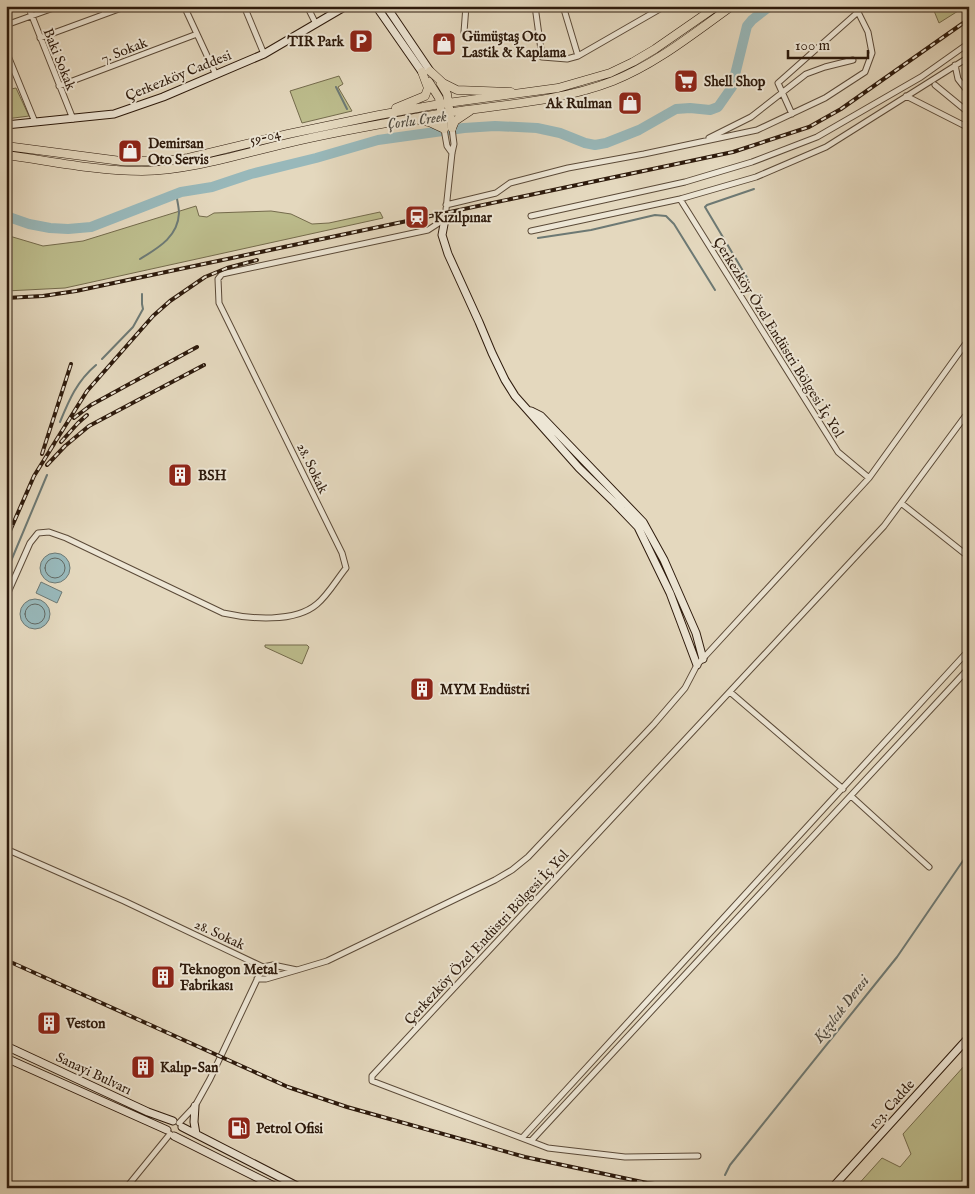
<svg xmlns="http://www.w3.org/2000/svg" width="975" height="1194" viewBox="0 0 975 1194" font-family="'IM FELL English',serif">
  <rect width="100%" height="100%" fill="#e4d8be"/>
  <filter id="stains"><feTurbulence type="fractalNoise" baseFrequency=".004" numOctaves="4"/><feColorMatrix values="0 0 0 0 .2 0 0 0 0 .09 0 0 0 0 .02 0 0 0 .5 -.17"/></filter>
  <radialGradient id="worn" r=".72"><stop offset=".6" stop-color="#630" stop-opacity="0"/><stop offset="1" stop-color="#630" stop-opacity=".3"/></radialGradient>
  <path fill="#bcbc8c" stroke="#746b4c" d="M932 6H966L939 23Z
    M339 76 343 84 338 87 352 111 302 123 290 91Z
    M16 88 29 116 6 119V90Z
    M196 206 199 216 207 217 214 213 271 211 291 214 312 224 329 223 380 212 383 218 65 288 6 291V235L43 246 83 241Z
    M265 645H307L309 647 302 664 265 647Z
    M965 1065 969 1069V1188H855L882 1158 900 1167 911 1154 903 1134Z"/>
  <path fill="#98b8ba" stroke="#6d7974" d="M40 568a15 15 0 1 1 30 0a15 15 0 1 1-30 0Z
    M41 582 62 592 57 603 36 593Z
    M20 614a15 15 0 1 1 30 0a15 15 0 1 1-30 0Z"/>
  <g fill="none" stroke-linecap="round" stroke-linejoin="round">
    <path stroke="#626963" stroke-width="1" d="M45 568a10 10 0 1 1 20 0a10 10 0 1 1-20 0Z
      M25 614a10 10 0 1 1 20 0a10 10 0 1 1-20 0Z"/>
    <path stroke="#6d7974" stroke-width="2" d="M336 87 347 109
      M538 238 591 230 655 215 666 216 674 224 715 290
      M140 259C158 248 178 237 179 213 179 207 177 200 176 193
      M749 281 705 207 707 205 754 189
      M102 359 133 327 143 309 142 304V294
      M60 422C69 400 77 381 96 365
      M6 573 47 475
      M725 1175 730 1165 897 957 969 852"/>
    <path stroke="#98b8ba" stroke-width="10" d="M6 216 29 224 50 228 68 229 91 227 181 192 212 187 251 174 316 158 378 140 464 128 495 126 537 128 560 133 585 143 595 145 606 143 639 130 676 109 690 108 710 110 718 107 732 87 747 26 752 20 770 6"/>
    <g stroke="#5b4a38" stroke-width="7">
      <path id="street" d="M28 6 73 119
        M102 6 105 14
        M184 6 216 75
        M244 6 264 54
        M307 6 316 24
        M535 6 542 57 567 59 578 56 665 6
        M563 6 578 56
        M6 25 59 6
        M464 32 466 6
        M40 38 127 6
        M6 51 35 122
        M955 65 958 79 969 93
        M935 85 969 113
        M59 86 197 34
        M906 96 969 128
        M792 114 778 83 858 12
        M444 129 447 146 452 153
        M709 138 751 117 806 74 825 67 853 60
        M680 199 838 452 869 478
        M446 205 496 193 510 183 568 168 644 154 757 130 825 98 865 72 872 53 868 32 855 6
        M531 216 685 182 752 162 817 137 921 77 969 43
        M531 231 680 199 756 177 826 147 969 57
        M901 503 969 557
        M6 597 30 543 38 533 49 532 66 538 223 613C250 619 295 623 317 604 328 595 337 579 346 568L342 553 219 303 218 279 222 274 428 230 445 219 452 153 454 144 452 128
        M730 692 843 789
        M851 796 929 867
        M6 849 124 901 263 967 210 1079 195 1106 179 1123
        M297 970 327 961 495 880 512 870 528 857 654 724 685 688 697 665 869 478 969 339
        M257 979H266L297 970 273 965 263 967
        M522 1138 969 650
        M531 1141 969 668
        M698 1156 625 1157 548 1148 372 1081V1076L884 526 969 411
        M126 1188 170 1134"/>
    </g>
    <g stroke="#2d1a0c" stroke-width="9">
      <path id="secondary" d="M376 6 422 72
        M386 6 430 71
        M6 125 114 114 163 97 264 54 346 6
        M445 219 442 235 448 254 479 322 492 353 505 380 515 396 579 468 614 502 638 527 670 593 697 665
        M531 411 541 416 643 522 664 560 696 633 703 659
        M6 1046 148 1112 173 1121
        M6 1058 167 1130
        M195 1106 194 1122 196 1134
        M182 1127 301 1188
        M174 1136 278 1188
        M832 1188 969 1037"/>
    </g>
    <g stroke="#2d1a0c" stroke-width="9">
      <path id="primary" d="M430 71 443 83 457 90 511 92
        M429 82 439 98 444 129
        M441 84 447 94 452 128
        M396 108 425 96 428 88 422 72
        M415 119 429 122 444 129
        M452 128 455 121 470 111
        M6 146 121 161H164L188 158 288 134 379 115 440 104 558 88 610 73 633 62 655 49 717 6
        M6 155C51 161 97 171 142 171 192 170 240 154 288 143 334 132 380 124 426 116 489 105 554 104 613 81 656 64 694 33 732 6"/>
    </g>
    <use href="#street" stroke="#ede6d5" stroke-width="5"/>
    <use href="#secondary" stroke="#ede6d5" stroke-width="7"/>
    <use href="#primary" stroke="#e4d8be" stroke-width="8"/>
    <g stroke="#2d1a0c" stroke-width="4">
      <path id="rail" d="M6 298 43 296 76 291 733 152 809 127 841 109 969 19
        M74 418 91 405 197 347
        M61 442 78 423 87 415
        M50 450 87 391 153 316 170 301 205 277 227 268 257 260
        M42 454 71 364
        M47 465 65 446 89 426 204 365
        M6 540 34 476 54 444
        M6 960 288 1087 347 1107 525 1157 647 1183 685 1188"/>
    </g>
    <use href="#rail" stroke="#ede6d5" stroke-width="2" stroke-dasharray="5.5" stroke-linecap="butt"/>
  </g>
  <defs>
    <g id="parking-square" transform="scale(1.25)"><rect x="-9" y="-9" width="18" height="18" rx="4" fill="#8f2418" stroke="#ede6d5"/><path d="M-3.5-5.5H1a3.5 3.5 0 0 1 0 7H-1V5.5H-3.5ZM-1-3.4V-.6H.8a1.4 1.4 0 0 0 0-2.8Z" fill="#fff"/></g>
    <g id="shop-square" transform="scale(1.25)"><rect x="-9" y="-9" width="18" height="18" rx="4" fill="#8f2418" stroke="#ede6d5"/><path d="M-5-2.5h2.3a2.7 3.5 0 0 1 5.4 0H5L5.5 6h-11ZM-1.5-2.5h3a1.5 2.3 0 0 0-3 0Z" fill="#fff"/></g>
    <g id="supermarket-square" transform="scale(1.25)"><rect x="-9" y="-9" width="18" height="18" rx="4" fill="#8f2418" stroke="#ede6d5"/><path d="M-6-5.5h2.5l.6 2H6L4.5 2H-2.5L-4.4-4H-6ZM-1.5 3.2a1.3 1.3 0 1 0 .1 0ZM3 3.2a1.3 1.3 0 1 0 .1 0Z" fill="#fff"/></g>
    <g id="station-square" transform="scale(1.25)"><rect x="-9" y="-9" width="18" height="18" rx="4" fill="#8f2418" stroke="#ede6d5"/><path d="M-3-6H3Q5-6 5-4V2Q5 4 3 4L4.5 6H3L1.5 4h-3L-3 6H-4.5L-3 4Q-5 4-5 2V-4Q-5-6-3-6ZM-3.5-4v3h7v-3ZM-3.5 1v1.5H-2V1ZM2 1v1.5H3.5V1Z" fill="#fff"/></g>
    <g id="building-square" transform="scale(1.25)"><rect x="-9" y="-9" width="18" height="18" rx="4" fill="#8f2418" stroke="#ede6d5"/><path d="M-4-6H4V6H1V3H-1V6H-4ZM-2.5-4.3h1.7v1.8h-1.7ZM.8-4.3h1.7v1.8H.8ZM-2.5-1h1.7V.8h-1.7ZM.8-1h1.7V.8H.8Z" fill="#fff"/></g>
    <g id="fuel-square" transform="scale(1.25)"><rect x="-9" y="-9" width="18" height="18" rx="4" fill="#8f2418" stroke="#ede6d5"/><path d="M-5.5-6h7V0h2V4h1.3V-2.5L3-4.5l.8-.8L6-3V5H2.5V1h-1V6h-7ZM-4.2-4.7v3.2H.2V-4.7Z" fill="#fff"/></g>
  </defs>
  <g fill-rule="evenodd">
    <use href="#parking-square" x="361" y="41"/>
    <use href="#shop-square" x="444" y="44"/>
    <use href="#supermarket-square" x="686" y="81"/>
    <use href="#shop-square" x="630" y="103"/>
    <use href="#shop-square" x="130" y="151"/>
    <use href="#station-square" x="417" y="217"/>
    <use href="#building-square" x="180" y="475"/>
    <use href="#building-square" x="422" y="689"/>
    <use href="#building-square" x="163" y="977"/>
    <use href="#building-square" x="49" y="1023"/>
    <use href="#building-square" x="143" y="1067"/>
    <use href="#fuel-square" x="239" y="1128"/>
  </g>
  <g text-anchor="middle" stroke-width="4" stroke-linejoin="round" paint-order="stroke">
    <g font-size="14" font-weight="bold" fill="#2d1a0c" stroke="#ede6d5" text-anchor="start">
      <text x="462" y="41">Gümüştaş Oto<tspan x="462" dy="16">Lastik &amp; Kaplama</tspan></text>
      <text x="344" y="46" text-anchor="end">TIR Park</text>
      <text x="704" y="86">Shell Shop</text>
      <text x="612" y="108" text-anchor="end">Ak Rulman</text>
      <text x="148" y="148">Demirsan<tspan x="148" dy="16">Oto Servis</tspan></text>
      <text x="434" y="222">Kızılpınar</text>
      <text x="198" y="480">BSH</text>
      <text x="440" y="694">MYM Endüstri</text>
      <text x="180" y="974">Teknogon Metal<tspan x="180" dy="16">Fabrikası</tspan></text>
      <text x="66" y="1028">Veston</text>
      <text x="160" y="1072">Kalıp-San</text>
      <text x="256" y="1133">Petrol Ofisi</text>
    </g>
    <g font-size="14" fill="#2d1a0c" stroke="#ede6d5">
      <text transform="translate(124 50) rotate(-21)" y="5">7. Sokak</text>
      <text transform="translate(60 59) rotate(68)" y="5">Baki Sokak</text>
      <text transform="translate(178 75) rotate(-22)" y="5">Çerkezköy Caddesi</text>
      <text transform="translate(265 136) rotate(-14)" y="5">59-04</text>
      <text transform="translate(779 337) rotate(58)" y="5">Çerkezköy Özel Endüstri Bölgesi İç Yol</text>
      <text transform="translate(313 468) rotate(64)" y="5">28. Sokak</text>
      <text transform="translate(220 934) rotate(25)" y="5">28. Sokak</text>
      <text transform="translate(486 937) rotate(-47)" y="5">Çerkezköy Özel Endüstri Bölgesi İç Yol</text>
      <text transform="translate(94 1073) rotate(25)" y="5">Sanayi Bulvarı</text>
      <text transform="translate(891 1104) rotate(-48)" y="5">103. Cadde</text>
    </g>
    <g font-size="15" font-style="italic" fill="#4d4940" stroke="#ede6d5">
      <text transform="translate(417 120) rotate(-8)" y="5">Çorlu Creek</text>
      <text transform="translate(841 1009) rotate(-52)" y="5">Kızılcık Deresi</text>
    </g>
  </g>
  <rect width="975" height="1194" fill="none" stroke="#e4d8be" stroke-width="25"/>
  <rect x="8" y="8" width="960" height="1179" fill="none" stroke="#2d1a0c" stroke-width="2.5"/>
  <rect x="12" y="12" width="950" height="1169" fill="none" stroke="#2d1a0c"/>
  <path d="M788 50v8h80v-8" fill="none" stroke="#2d1a0c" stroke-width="2.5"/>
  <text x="795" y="50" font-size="15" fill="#2d1a0c" stroke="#ede6d5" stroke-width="4" paint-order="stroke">100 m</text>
  <rect width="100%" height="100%" filter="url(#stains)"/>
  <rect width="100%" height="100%" fill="url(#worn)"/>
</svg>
